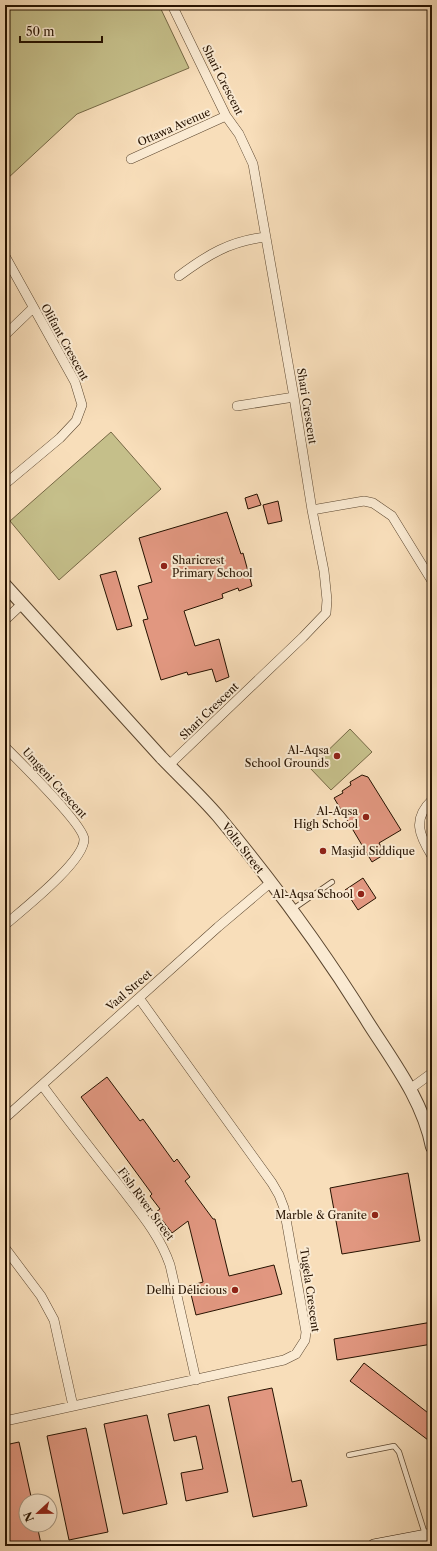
<svg xmlns="http://www.w3.org/2000/svg" width="437" height="1551" viewBox="0 0 437 1551" font-family="'Libre Caslon Text',serif">
  <rect width="100%" height="100%" fill="#f8deba"/>
  <filter id="stains"><feTurbulence type="fractalNoise" baseFrequency=".005" numOctaves="4"/><feColorMatrix values="0 0 0 0 .2 0 0 0 0 .09 0 0 0 0 .02 0 0 0 .5 -.17"/></filter>
  <radialGradient id="worn" r=".72"><stop offset=".6" stop-color="#630" stop-opacity="0"/><stop offset="1" stop-color="#630" stop-opacity=".3"/></radialGradient>
  <path fill="#c5bf8a" stroke="#766845" d="M5 5H159L189 68 77 114 7 179 5 177Z
    M111 432 161 489 59 580 10 521Z
    M350 729 372 752 331 790 310 768Z"/>
  <path fill="#e19780" stroke="#261200" d="M257 494 261 505 248 509 245 498Z
    M278 501 282 521 268 524 263 505Z
    M227 512 241 554 243 553 252 586 239 591 238 588 222 594 223 598 184 611 195 646 219 639 229 677 216 682 212 669 188 675 187 672 161 680 143 620 148 619 138 586 152 582 139 538Z
    M116 571 132 626 117 630 100 575Z
    M362 775 368 777 401 830 379 843 385 854 372 862 334 798 343 793 342 791 351 785 350 782Z
    M363 878 376 898 358 910 345 890Z
    M107 1077 140 1121 143 1119 174 1162 177 1159 190 1177 185 1181 213 1219H215L229 1276 274 1265 282 1294 196 1315 189 1286 203 1282 188 1221 172 1233 156 1212 160 1209 150 1196 152 1194 81 1097Z
    M408 1173 420 1241 342 1254 330 1188Z
    M432 1322V1344L337 1360 334 1339Z
    M364 1363 432 1416V1436L428 1440 350 1381Z
    M272 1388 292 1482 301 1480 307 1506 253 1517 228 1397Z
    M209 1405 228 1492 186 1501 181 1473 203 1469 196 1436 174 1441 168 1414Z
    M147 1415 167 1504 123 1514 104 1424Z
    M86 1428 108 1532 69 1540 47 1436Z
    M19 1442 32 1501H26V1525H37L41 1544 31 1546H5V1445Z"/>
  <g fill="none" stroke-linecap="round" stroke-linejoin="round">
    <g stroke="#5a452e" stroke-width="6">
      <path id="service" d="M293 909 332 882
        M349 1455 394 1446 399 1452 425 1534"/>
    </g>
    <g stroke="#5a452e" stroke-width="10">
      <path id="minor" d="M131 159 226 116
        M5 256 75 382 82 405 76 421 60 438 5 484
        M179 276C207 255 230 241 266 237
        M5 335 33 308
        M237 406 294 397
        M312 510 364 501 373 503 392 516 432 581
        M5 620 22 604
        M5 747C19 761 83 824 84 839 85 861 22 910 5 925
        M169 765 303 637 326 613 327 600 324 571 312 510 294 397 253 164 239 134 226 116 172 5
        M432 800C412 819 419 835 432 856
        M42 1085C67 1119 93 1152 119 1185 138 1210 160 1235 170 1265L196 1380
        M410 1089 432 1073
        M5 1118 218 927 270 883
        M5 1248 41 1296 54 1320 73 1406
        M5 1421 284 1360 296 1354 305 1340 306 1332 284 1208 279 1195 272 1183 139 998"/>
    </g>
    <g stroke="#5a452e" stroke-width="14">
      <path id="tertiary" d="M5 585C57 643 109 700 161 757 180 777 200 795 218 816 273 882 324 951 369 1024 394 1063 423 1101 432 1147"/>
    </g>
    <g stroke="#261200" stroke-width="14">
      <path id="secondary" d="M374 1546 432 1535"/>
    </g>
    <use href="#service" stroke="#faead2" stroke-width="4.5"/>
    <use href="#minor" stroke="#faead2" stroke-width="9"/>
    <use href="#tertiary" stroke="#faead2" stroke-width="12"/>
    <use href="#secondary" stroke="#faead2" stroke-width="13"/>
  </g>
  <g fill="#8f2418" stroke="#faead2" stroke-width="1.5">
    <circle cx="164" cy="566" r="4"/>
    <circle cx="337" cy="756" r="4"/>
    <circle cx="366" cy="817" r="4"/>
    <circle cx="323" cy="851" r="4"/>
    <circle cx="361" cy="894" r="4"/>
    <circle cx="375" cy="1215" r="4"/>
    <circle cx="235" cy="1290" r="4"/>
  </g>
  <g text-anchor="middle" stroke-width="4" stroke-linejoin="round" paint-order="stroke">
    <g font-size="11" fill="#261200" stroke="#faead2">
      <text transform="translate(223 80) rotate(63)" y="4">Shari Crescent</text>
      <text transform="translate(174 127) rotate(-24)" y="4">Ottawa Avenue</text>
      <text transform="translate(65 342) rotate(61)" y="4">Olifant Crescent</text>
      <text transform="translate(307 406) rotate(81)" y="4">Shari Crescent</text>
      <text transform="translate(209 711) rotate(-44)" y="4">Shari Crescent</text>
      <text transform="translate(55 783) rotate(48)" y="4">Umgeni Crescent</text>
      <text transform="translate(243 848) rotate(52)" y="4">Volta Street</text>
      <text transform="translate(129 990) rotate(-41)" y="4">Vaal Street</text>
      <text transform="translate(146 1204) rotate(54)" y="4">Fish River Street</text>
      <text transform="translate(310 1290) rotate(82)" y="4">Tugela Crescent</text>
    </g>
    <g font-size="11" fill="#261200" stroke="#faead2" text-anchor="end">
      <text x="172" y="564" text-anchor="start">Sharicrest<tspan x="172" dy="13">Primary School</tspan></text>
      <text x="329" y="754">Al-Aqsa<tspan x="329" dy="13">School Grounds</tspan></text>
      <text x="358" y="815">Al-Aqsa<tspan x="358" dy="13">High School</tspan></text>
      <text x="331" y="855" text-anchor="start">Masjid Siddique</text>
      <text x="353" y="898">Al-Aqsa School</text>
      <text x="367" y="1219">Marble &amp; Granite</text>
      <text x="227" y="1294">Delhi Delicious</text>
    </g>
  </g>
  <rect width="437" height="1551" fill="none" stroke="#f8deba" stroke-width="20"/>
  <rect x="6" y="6" width="425" height="1539" fill="none" stroke="#261200" stroke-width="2"/>
  <rect x="10" y="10" width="417" height="1531" fill="none" stroke="#261200"/>
  <g transform="translate(38 1513) rotate(248)"><circle r="19" fill="#faead2" stroke="#a5947e"/>
  <path d="M0-3L7 15L0 10L-7 15Z" fill="#8f2418"/>
  <text y="-6" font-size="11" font-weight="bold" text-anchor="middle" fill="#261200">N</text>
  </g>
  <path d="M20 36v6h82v-6" fill="none" stroke="#261200" stroke-width="2"/>
  <text x="26" y="36" font-size="12" fill="#261200" stroke="#faead2" stroke-width="3" paint-order="stroke">50 m</text>
  <rect width="100%" height="100%" filter="url(#stains)"/>
  <rect width="100%" height="100%" fill="url(#worn)"/>
</svg>
